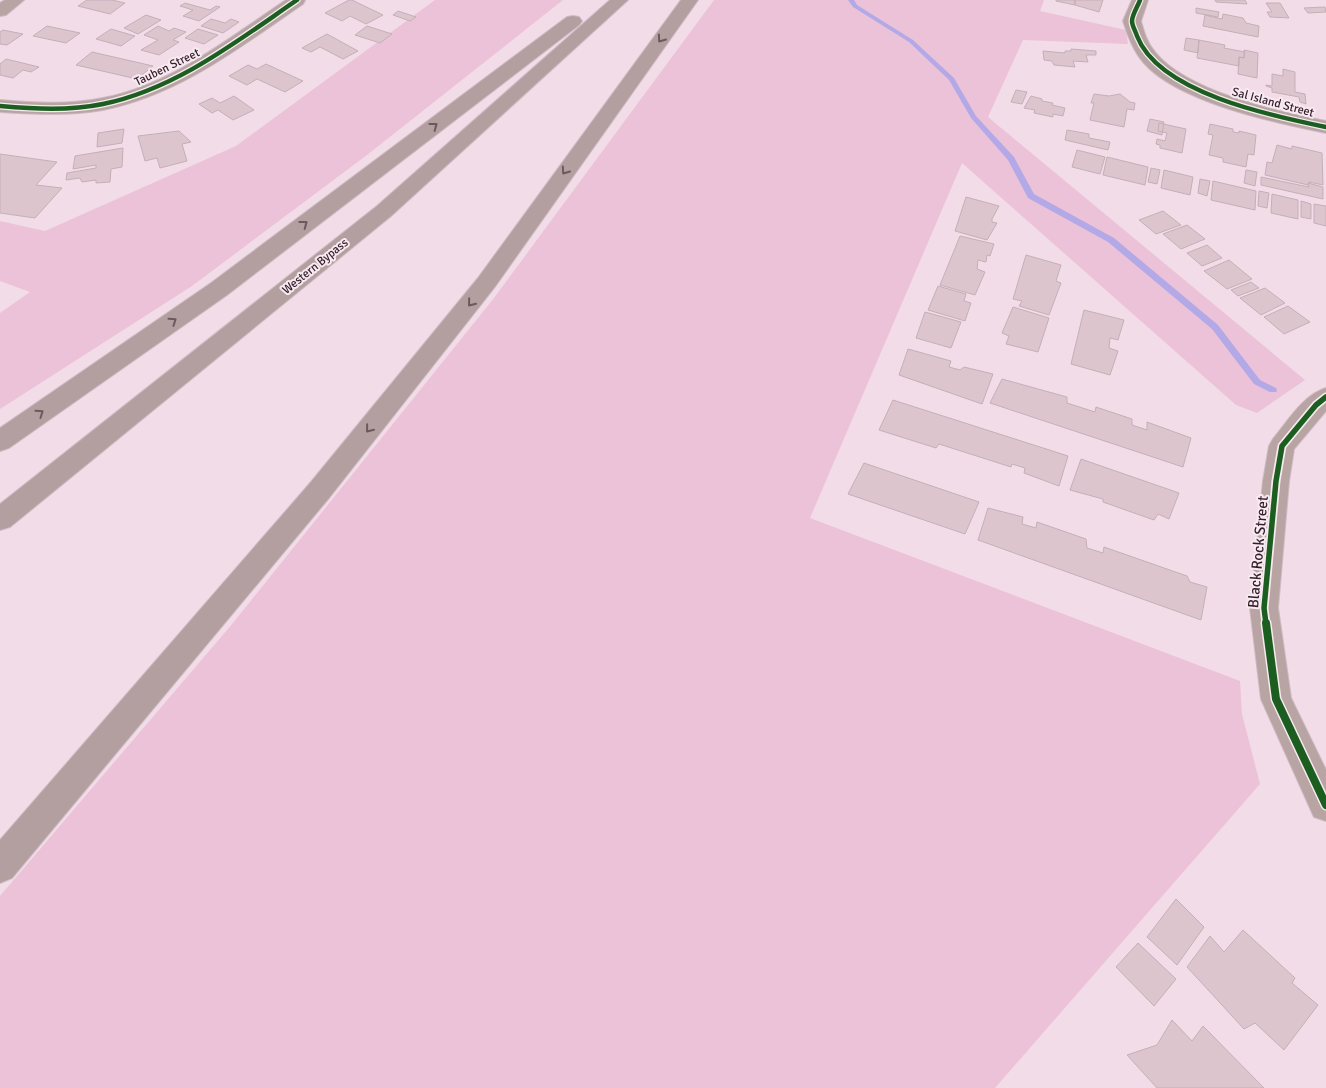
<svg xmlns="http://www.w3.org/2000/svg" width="1326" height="1088" viewBox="0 0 1326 1088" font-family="Signika,sans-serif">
  <rect width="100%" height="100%" fill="#f2dce7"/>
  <path fill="#ecc2d9" d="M435 0H563L367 155 192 286 0 409V313L30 292 0 281V221L45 231 236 146Z
    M714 0H1044L1040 11 1126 30 1128 44 1023 40 988 117 1305 380 1257 413 1236 405 962 163 810 518 1240 681 1242 714 1260 784 995 1088H0V896L233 623 494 298Z"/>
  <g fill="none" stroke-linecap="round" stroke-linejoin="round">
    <path fill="#b3a9e6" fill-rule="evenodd" d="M848 0H854L857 5 913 40 954 78 976 116 1014 157 1034 194 1114 238 1218 325 1260 380 1276 388 1277 390 1276 392H1270L1254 384 1212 329 1108 242 1028 198 1008 160 971 118 949 80 909 42 853 7Z"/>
  </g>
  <path fill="#ddc5ce" stroke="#c5afb7" d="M87 0H112L125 3 110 14 78 6Z
    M349 0H352L383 15 366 24 350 16 342 21 325 13Z
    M1056 0H1075V5L1056 1Z
    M1075 0H1103L1099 12 1075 5Z
    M1215 0H1245L1247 4 1216 2Z
    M185 3 210 10 216 6 220 7 199 21 183 16 193 10 180 6Z
    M1266 3H1280L1289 18 1270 17 1267 12H1272Z
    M1325 7 1326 12 1308 13 1304 8Z
    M1196 8 1219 12 1218 17 1196 13Z
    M398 11 416 17 410 21 393 15Z
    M1223 14 1243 18 1246 23 1259 26 1258 37 1203 26 1205 15 1222 19Z
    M146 15 161 20 138 34 124 28Z
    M211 19 225 23 231 19 239 22 223 33 201 26Z
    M47 26 80 33 66 43 33 36Z
    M158 26 169 31 174 28 186 32 173 40 179 42 159 55 141 50 158 40 144 35Z
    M367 26 392 34 380 43 355 35Z
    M111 29 135 36 121 46 96 39Z
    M198 29 218 35 204 44 185 38Z
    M3 30 23 34 7 45 0 44V32Z
    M327 34 358 51 343 59 320 47 311 52 302 48Z
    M1186 38 1199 40 1198 53 1184 50Z
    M1199 40 1225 45 1224 48 1245 52 1244 58 1239 57V66L1197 58Z
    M1071 49 1096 51V55H1086L1088 62 1073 61 1075 67 1054 65 1052 61 1044 60 1043 51 1065 53V51H1071Z
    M1244 50 1258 53 1257 78 1238 74 1239 57 1244 58Z
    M92 52 153 66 137 79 76 65Z
    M6 59 39 67 31 72 23 70 13 78 0 75V64Z
    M266 64 303 81 285 92 257 79 247 85 229 76 248 65 257 69Z
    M1283 69 1295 72V92L1305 94 1306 104 1300 102 1299 97 1272 92V88L1266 86V85L1272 86V74L1283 76Z
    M1016 90 1027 92 1022 104 1011 102Z
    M1094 94 1109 96 1120 94 1130 102 1135 103 1134 110 1127 109 1124 127 1090 120 1094 103H1091Z
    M234 96 254 110 233 120 218 110 212 113 199 104 212 98 220 103Z
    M1031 96 1042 99V101L1053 103 1052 105 1065 108 1063 116 1053 114V117L1034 113 1035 110 1024 108Z
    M1150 119 1164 122 1162 135 1147 131Z
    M1159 123 1186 129 1182 153 1160 148V145L1156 144 1157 139 1165 141 1167 133 1158 131Z
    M1210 124 1233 129V132L1239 133V131L1256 135 1254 155 1248 154 1246 167 1223 162V158L1209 155 1213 135 1208 134Z
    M124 129 122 143 97 147 98 133Z
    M1067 130 1089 134V138L1110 142 1108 150 1065 140Z
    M179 131 191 142 182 144 187 161 160 168 157 158 145 161 138 136Z
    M1277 145 1292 149V146L1322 153 1323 185 1309 182 1308 185 1265 175 1267 162 1272 163Z
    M123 148 122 167 111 169 110 182 96 183V180L82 182 80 178 66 180 67 173 96 168V165L73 169 75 156Z
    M1077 150 1105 157 1100 174 1072 167Z
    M0 154 57 162 36 185 62 188 35 218 0 213Z
    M1107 157 1148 167 1145 185 1103 175Z
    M1151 168 1160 170 1157 184 1148 182Z
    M1164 170 1193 177 1190 195 1161 188Z
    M1246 170 1257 172 1255 186 1244 183Z
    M1261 177 1309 187 1308 183 1323 187V199L1261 185Z
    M1200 179 1210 181 1207 196 1198 193Z
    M1213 181 1256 191 1255 210 1211 200Z
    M1259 191 1269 193 1267 208 1258 206Z
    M1272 194 1298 200V219L1271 213Z
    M966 197 999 206 992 219V222L997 223 987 240 955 231Z
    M1301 201 1311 204V219L1301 217Z
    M1314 204 1326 206V226L1314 223Z
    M1163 211 1181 225 1156 234 1139 220Z
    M1187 225 1205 239 1181 249 1163 234Z
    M960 236 994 244 990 256 987 255 986 262 978 260 977 269 985 272 975 295 940 285Z
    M1207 245 1222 258 1202 266 1187 253Z
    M1026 255 1061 265 1056 281 1061 283 1049 315 1019 306 1022 301 1013 299Z
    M1229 260 1252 279 1227 289 1204 271Z
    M1251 282 1259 288 1238 296 1231 290Z
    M938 286 966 294 964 301 971 303 965 321 928 310Z
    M1265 288 1285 303 1261 315 1240 298Z
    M1288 306 1310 322 1284 334 1264 317Z
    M1013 307 1049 318 1038 352 1006 344 1009 336 1002 333Z
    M1084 310 1124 320 1118 340 1110 338 1109 348 1118 351 1110 375 1071 364Z
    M925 312 961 322 951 348 916 338Z
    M908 349 951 361 949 367 960 370 964 367 993 374 982 404 899 375Z
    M1002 379 1067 397V403L1095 412 1096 407 1132 419V425L1147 430V422L1191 438 1183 467 990 403Z
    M893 400 1068 456 1059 486 1024 473 1025 468 1012 464 1011 467 939 444 936 448 879 430Z
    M1081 459 1179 493 1169 519 1158 514 1154 520 1103 502V499L1070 490Z
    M864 463 979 502 965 534 848 494Z
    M988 508 1023 517 1022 524 1036 528 1037 522 1086 539 1087 548 1103 553 1104 547 1187 576 1190 582 1207 587 1201 620 978 540Z
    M1176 899 1204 927 1177 965 1147 937Z
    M1243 930 1295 978 1292 983 1318 1005 1284 1050 1255 1023 1244 1029 1187 967 1210 936 1224 952Z
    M1138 943 1176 979 1154 1006 1116 967Z
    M1172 1020 1192 1041 1203 1026 1264 1088H1157L1127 1055 1157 1045Z"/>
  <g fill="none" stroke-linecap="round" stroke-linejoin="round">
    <g stroke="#cebbc5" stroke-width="2">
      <path id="minor" d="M5 0H24L6 15 0 16V3Z
        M286 0H305L303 4C240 47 179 95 103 110 69 116 34 114 0 112V100C34 103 69 105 103 98 171 85 229 38 286 0Z
        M1132 0H1148L1141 21C1144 32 1147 43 1155 52 1186 91 1278 112 1326 121V133C1276 123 1177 102 1143 62 1133 50 1128 36 1123 21Z
        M1326 388V411L1294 449 1289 481 1278 608 1291 698 1326 770V821L1314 817 1261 699 1250 608 1263 481 1269 446 1273 439C1288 421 1303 395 1326 388Z"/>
    </g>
    <g stroke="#cebbc5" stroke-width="2">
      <path id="trunk" d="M610 0H628L391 216 10 527 0 530V504L377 206Z
        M681 0H698L494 288 329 498 12 878 0 883V840L311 482 478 278Z
        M573 16 579 17 582 21 579 25 227 295 9 448 0 451V428L211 283 567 17Z"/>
    </g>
    <use href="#minor" fill="#b8a4a2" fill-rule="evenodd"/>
    <use href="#trunk" fill="#b49fa0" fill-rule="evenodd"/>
    <g stroke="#f7eaf0" stroke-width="7">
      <path id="cycleway-far2" d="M1140 0C1138 6 1132 15 1132 21 1132 26 1136 32 1137 36 1159 93 1272 116 1326 127
        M0 106C34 109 69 111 103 104 176 89 237 41 297 0"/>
    </g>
    <g stroke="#f7eaf0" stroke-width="9">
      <path id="cycleway-far1" d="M1266 624 1264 608 1276 481 1282 446 1316 405 1326 397"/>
    </g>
    <g stroke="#f7eaf0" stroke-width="11">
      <path id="cycleway" d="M1266 623 1276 699 1326 805"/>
    </g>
    <use href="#cycleway-far2" stroke="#1b5e20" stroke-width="4.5"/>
    <use href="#cycleway-far1" stroke="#1b5e20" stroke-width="5.5"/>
    <use href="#cycleway" stroke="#1b5e20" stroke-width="8"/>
  </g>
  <defs><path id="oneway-chevron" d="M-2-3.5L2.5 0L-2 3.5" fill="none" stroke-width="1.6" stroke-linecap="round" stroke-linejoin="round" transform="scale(1.25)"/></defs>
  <g stroke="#6e5860">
    <use href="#oneway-chevron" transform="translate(661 39) rotate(126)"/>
    <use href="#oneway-chevron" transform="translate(434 126) rotate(-37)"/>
    <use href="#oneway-chevron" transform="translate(565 171) rotate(125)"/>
    <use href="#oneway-chevron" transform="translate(304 224) rotate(-37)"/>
    <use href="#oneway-chevron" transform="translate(471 303) rotate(129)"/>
    <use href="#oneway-chevron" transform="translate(173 321) rotate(-35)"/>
    <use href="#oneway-chevron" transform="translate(40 413) rotate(-35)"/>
    <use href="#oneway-chevron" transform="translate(369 429) rotate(129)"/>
  </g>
  <g text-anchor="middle" stroke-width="4" stroke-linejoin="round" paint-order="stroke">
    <g font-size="12" fill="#351e2b" stroke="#f7eaf0">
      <text transform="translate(167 67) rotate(-26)" y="4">Tauben Street</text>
      <text transform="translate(1273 102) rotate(15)" y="4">Sal Island Street</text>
      <text transform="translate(315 266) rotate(-39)" y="4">Western Bypass</text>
    </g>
    <g font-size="15" fill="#351e2b" stroke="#f7eaf0">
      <text transform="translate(1258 552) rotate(-85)" y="5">Black Rock Street</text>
    </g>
  </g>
</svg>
